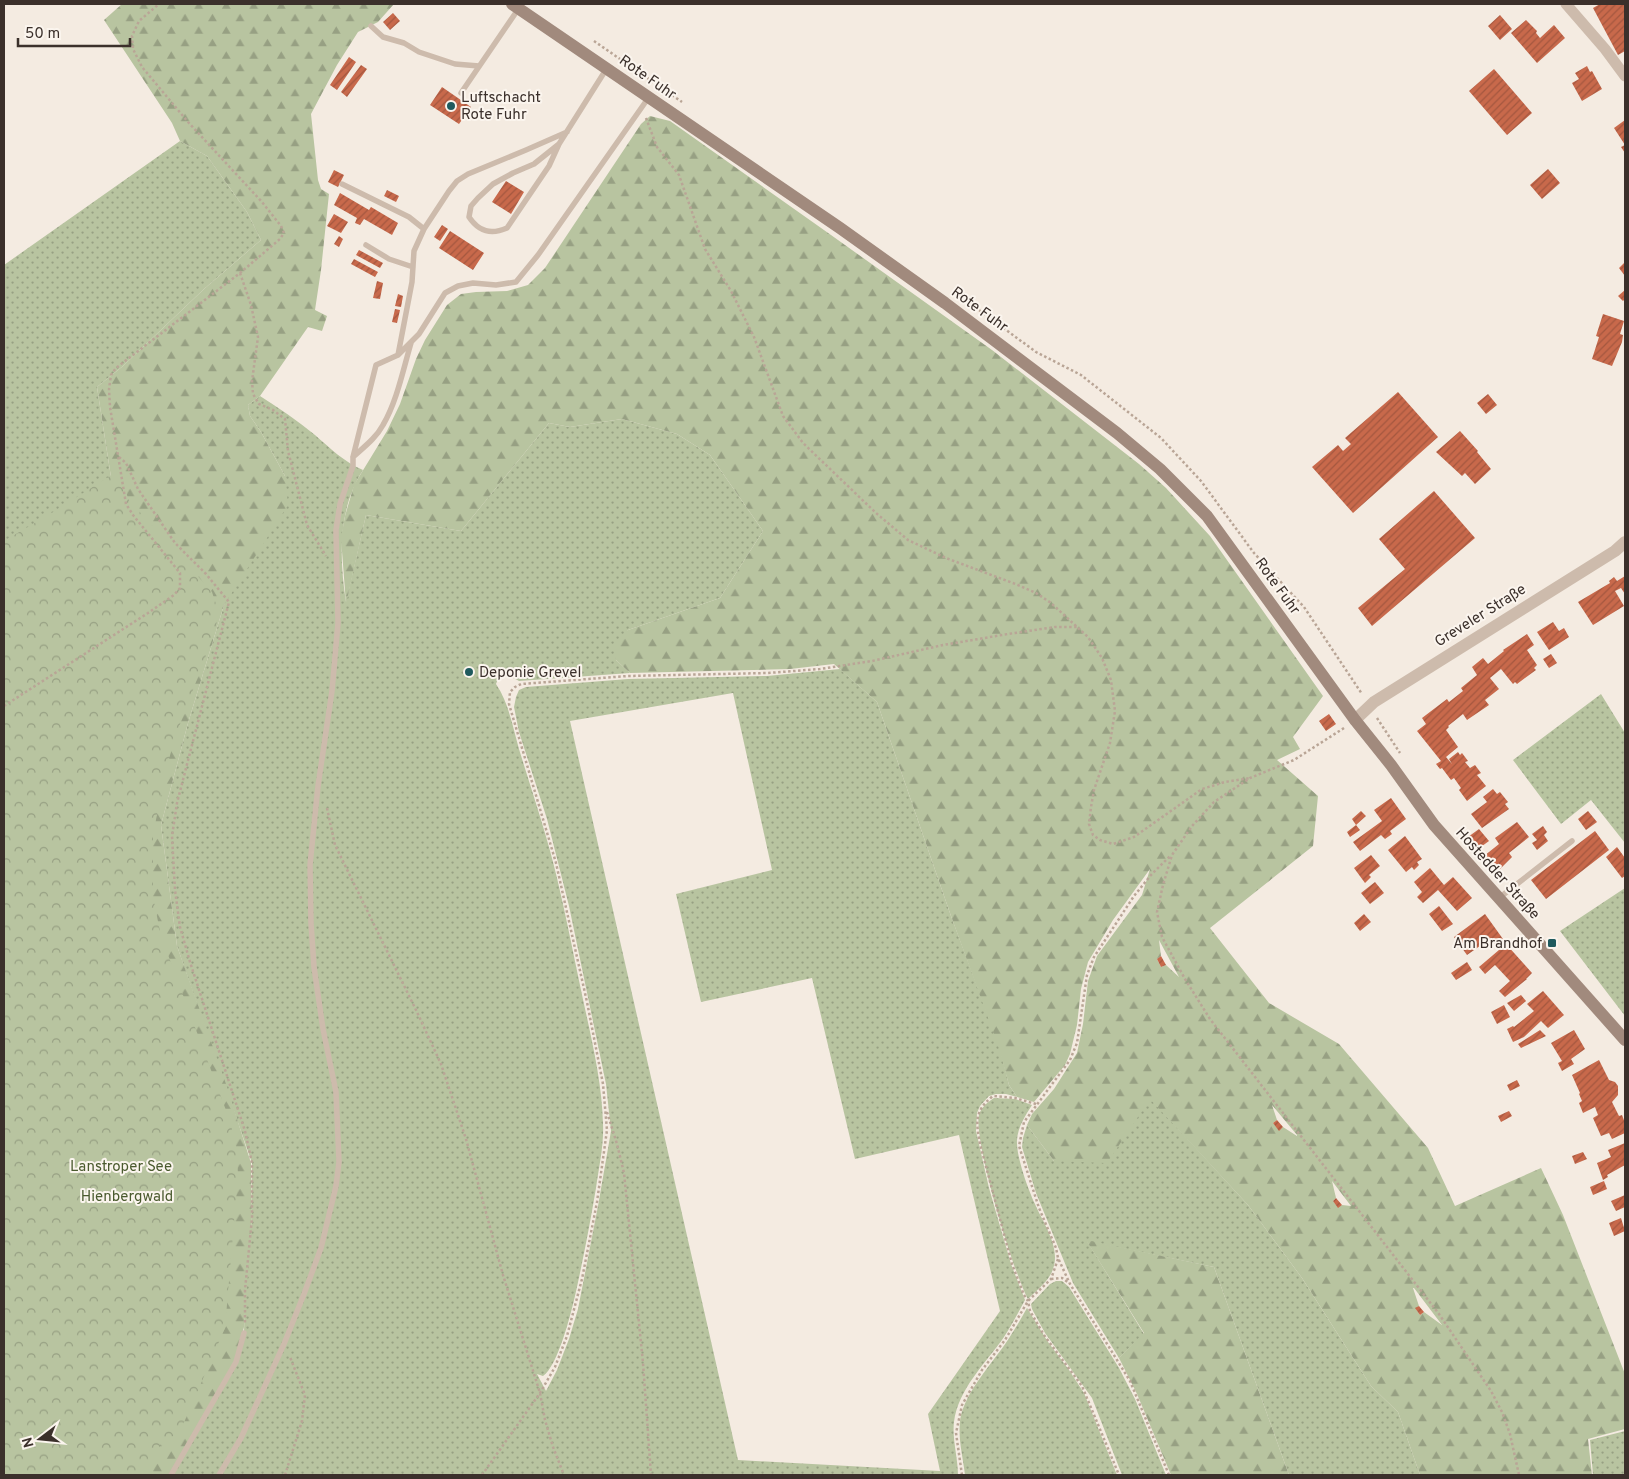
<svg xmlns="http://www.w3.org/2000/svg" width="1629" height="1479" viewBox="0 0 1629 1479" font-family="Overpass,sans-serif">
  <defs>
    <pattern id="grass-dots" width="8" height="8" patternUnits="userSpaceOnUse" patternTransform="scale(1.25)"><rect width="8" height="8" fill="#b8c4a0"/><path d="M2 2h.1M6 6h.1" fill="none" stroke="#97a083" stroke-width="1.8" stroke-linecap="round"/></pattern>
    <pattern id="forest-firs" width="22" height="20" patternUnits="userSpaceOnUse" patternTransform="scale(1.25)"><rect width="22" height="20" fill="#b8c4a0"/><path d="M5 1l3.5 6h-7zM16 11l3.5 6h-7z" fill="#97a083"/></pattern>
    <pattern id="park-crowns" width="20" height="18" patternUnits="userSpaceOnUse" patternTransform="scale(1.25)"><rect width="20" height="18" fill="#b8c4a0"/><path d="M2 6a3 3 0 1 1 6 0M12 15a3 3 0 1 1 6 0" fill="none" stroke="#97a083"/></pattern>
    <pattern id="building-hatch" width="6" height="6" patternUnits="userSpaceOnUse" patternTransform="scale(1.25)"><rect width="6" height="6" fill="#c8694b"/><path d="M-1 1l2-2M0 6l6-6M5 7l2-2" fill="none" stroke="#a4573f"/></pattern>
  </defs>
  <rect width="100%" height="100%" fill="#f4ebe1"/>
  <path fill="url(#grass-dots)" fill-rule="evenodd" d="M180 141 207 156 247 212 261 240 204 289 123 366 97 387 115 503 4 701V265Z
    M260 396C279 408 298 421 315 435 330 448 344 462 363 470 338 509 339 557 346 602L366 515 461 531 549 423 570 427 622 419 677 434 710 455 763 531 720 598 628 630 616 660 630 673 519 681C511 676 500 674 496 684 511 706 514 736 523 762 535 801 548 839 557 878 566 915 573 953 581 990 590 1033 602 1079 603 1124 604 1145 599 1167 596 1188 590 1224 583 1260 575 1296 571 1313 558 1366 543 1376L537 1374 546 1391 557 1370 569 1339 578 1309 598 1206 611 1131 606 1084 569 906 547 819 519 732 514 707 516 697 519 690 526 687 628 679 767 676 840 669 877 702 951 916 999 1045 1009 1085 1017 1097 1006 1094H996L989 1096 980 1106 977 1113 976 1131 989 1188 1011 1264 1025 1300C1018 1313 1012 1325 1004 1337 986 1363 958 1389 954 1422 952 1439 958 1458 958 1475H171L244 1333 245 1290 252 1218V1163L177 946 161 825 188 723 224 605 285 476 261 432 250 416 248 405ZM733 693 772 870 676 894 701 1002 812 978 855 1159 959 1135 1000 1311 928 1414 940 1471 738 1460 570 721Z
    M1601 694 1625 733V843L1591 800 1561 824 1513 760Z
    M1625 888V1016L1560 931Z
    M994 1098 1015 1099 1032 1105C1025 1116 1018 1127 1017 1140 1016 1156 1028 1189 1035 1204 1043 1223 1061 1247 1053 1269 1049 1281 1037 1290 1028 1299 1014 1274 973 1140 979 1115 981 1107 988 1102 994 1098Z
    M1150 1098 1248 1205 1302 1278 1371 1386 1398 1412 1420 1475H1289L1214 1267 1087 1241 1144 1334 1119 1358 1073 1283 1036 1193 1022 1147 1023 1138 1027 1125 1054 1161Z
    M1056 1281H1062L1069 1287 1119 1368 1135 1399 1166 1475H1122L1092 1398 1045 1333 1032 1309 1031 1304 1050 1284Z
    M1027 1308 1048 1342 1069 1370 1084 1393 1117 1475H965C963 1457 958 1440 960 1421 964 1391 996 1360 1011 1335 1017 1326 1022 1317 1027 1308Z
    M1625 1431V1475H1593L1590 1440Z"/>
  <path fill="url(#forest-firs)" fill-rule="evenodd" d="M122 4H394L378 22 358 32 337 65 311 114 318 180 321 189 329 194 321 270 315 310 327 316 322 331 308 327 260 396 248 405 250 416 261 432 285 476 288 505 224 605 188 723 161 825 177 946 226 1084 251 1163 252 1217 244 1327 236 1359 170 1475H4L115 503 97 387 123 366 204 289 261 240 247 212 207 156 180 141 172 123 104 20Z
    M650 116 670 121 831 235 992 350 1139 464 1166 488 1210 536 1323 696 1293 737 1300 749 1277 760 1318 796 1313 846 1210 928 1269 1003 1339 1044 1428 1148 1455 1206 1541 1168 1563 1215 1625 1374V1429L1588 1439 1592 1475H1420L1398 1412 1371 1386 1302 1278 1248 1205 1150 1099 1107 1163 1054 1161 1027 1125 1032 1114 1054 1089 1077 1053 1083 1024 1088 981 1097 956 1142 895 1150 869 1113 920 1088 962 1081 989 1077 1025 1070 1054 1065 1065 1034 1102 1017 1097 1009 1085 998 1045 951 916 877 702 834 664 790 669 630 673 616 660 614 645 628 630 720 598 763 531 710 455 677 434 622 419 570 427 549 423 461 531 366 515 346 604 341 538 345 516 354 485 387 431 400 404 416 359 425 340 447 305 461 294 476 292 507 291 528 285 545 268 641 124ZM1159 940 1179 977 1166 965 1161 967 1157 959 1161 956ZM1272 1105 1297 1135V1136L1283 1127 1279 1130 1273 1123 1277 1120ZM1332 1181 1351 1206 1342 1205 1338 1207 1333 1201 1336 1198ZM1413 1288H1414L1442 1325 1424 1312 1420 1315 1416 1309 1419 1306Z
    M1086 1240 1214 1267 1289 1475H1171L1137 1394 1119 1358 1144 1333Z"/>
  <path fill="url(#park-crowns)" d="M121 469 128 499 212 592 218 610 216 629 174 740 164 779 153 835V897L161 936 230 1121 237 1151 238 1176 225 1328 179 1434 163 1440 145 1475H4V541L50 514Z"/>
  <path fill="url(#building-hatch)" d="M1600 4H1625V51L1618 55 1593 8Z
    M393 13 400 21 390 30 383 22Z
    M1500 15 1512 29 1500 40 1488 26Z
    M1526 20 1537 31 1536 33 1540 38 1554 25 1565 38 1537 63 1511 33Z
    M349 57 356 62 337 90 330 85Z
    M361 65 367 69 347 97 341 92Z
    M1587 66 1590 72 1592 71 1602 89 1582 101 1572 83 1579 79 1575 73Z
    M1494 69 1532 113 1507 135 1469 91Z
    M442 87 471 107 459 124 430 105Z
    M1625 120V153L1621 147 1625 145 1614 128Z
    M1548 169 1560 183 1542 199 1530 185Z
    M334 170 344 175 338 187 328 182Z
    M506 181 524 192 511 214 492 202Z
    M387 190 399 196 396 202 384 196Z
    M340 193 369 210 371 207 398 223 392 235 364 219 360 225 355 223 357 218 334 205Z
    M334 214 348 222 341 233 327 226Z
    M442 225 448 229 440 241 434 237Z
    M450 231 484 253 473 270 439 248Z
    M339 236 343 239 339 247 334 244Z
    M359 250 383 263 380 268 356 255Z
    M354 259 378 272 375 277 351 264Z
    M1625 262V276L1619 268Z
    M377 281 383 283 380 299 373 298Z
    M1625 290V299L1623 301 1618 296Z
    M398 294 403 296 401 307 395 306Z
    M395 309 400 310 397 323 392 322Z
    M1603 314 1624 321 1620 334 1623 335 1622 342 1612 366 1592 359 1599 337 1596 336Z
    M1398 392 1438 437 1353 513 1312 467 1338 445 1343 451 1351 444 1345 438Z
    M1488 394 1497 405 1486 414 1477 403Z
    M1460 431 1478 451 1477 452 1491 469 1475 484 1465 473 1462 476 1436 452Z
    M1434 491 1475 538 1372 626 1358 608 1405 569 1379 539Z
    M1625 576V594L1621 588 1615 591 1624 606 1593 625 1578 602 1610 583 1609 581 1614 577 1617 581Z
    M1553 622 1559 631 1564 628 1569 637 1549 650 1537 632Z
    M1527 634 1534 645 1527 650 1537 665 1534 668 1536 670 1517 684 1515 682 1513 684 1501 669 1490 678 1499 689 1485 700 1489 705 1467 720 1463 714 1448 726 1449 727 1446 730 1458 747 1446 757 1452 764 1449 759 1458 752 1460 755 1462 753 1468 761 1465 762 1470 768 1475 765 1481 773 1477 775 1486 786 1467 801 1459 790 1461 788 1454 778 1451 780 1442 768 1440 769 1436 764 1441 761 1417 731 1426 724 1422 718 1447 699 1449 702 1463 691 1461 688 1477 675 1472 667 1483 658 1488 664 1504 651 1503 650Z
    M1551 654 1557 663 1549 668 1543 659Z
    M1329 714 1336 724 1326 731 1319 721Z
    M1493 789 1497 794 1500 792 1508 802 1505 804 1509 809 1482 828 1471 814 1487 802 1483 797Z
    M1391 798 1406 819 1390 831 1392 834 1385 839 1381 835 1360 851 1353 842 1382 821 1374 810Z
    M1361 811 1366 816 1356 825 1352 819Z
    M1588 811 1597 822 1586 830 1578 819Z
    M1517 822 1529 837 1509 853 1512 857 1498 871 1493 865 1491 867 1486 861 1488 860 1484 856 1499 844 1495 838Z
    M1356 825 1360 830 1350 837 1347 832Z
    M1543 826 1547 832 1544 835 1548 841 1537 850 1532 843 1537 840 1532 834Z
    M1479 829 1489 841 1478 849 1468 837Z
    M1595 831 1609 850 1546 899 1531 880Z
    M1405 836 1422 859 1417 862 1419 865 1414 870 1412 867 1406 872 1388 850Z
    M1617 847 1625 858V876L1622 878 1606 857Z
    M1371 855 1380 866 1369 875 1371 877 1365 883 1354 868Z
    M1430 868 1444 885 1453 877 1472 898 1457 911 1438 890 1423 903 1417 897 1422 892 1414 882Z
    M1375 882 1384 893 1370 904 1361 893Z
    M1439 906 1453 924 1442 931 1429 914Z
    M1364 914 1371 922 1360 931 1354 923Z
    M1485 914 1503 939 1491 947 1487 941 1467 955 1454 937Z
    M1506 944 1532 973 1526 979H1527L1505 997 1499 991 1510 981 1495 965 1485 974 1479 967Z
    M1161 956 1166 965 1161 967 1157 959Z
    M1467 962 1472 970 1456 980 1451 973Z
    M1543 991 1564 1015 1548 1028 1541 1021 1524 1037 1513 1042 1507 1029 1513 1026 1514 1027 1534 1011 1527 1004Z
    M1521 995 1526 1001 1514 1011 1507 1003Z
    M1504 1005 1510 1017 1497 1024 1491 1012Z
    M1540 1030 1546 1036 1521 1048 1518 1044Z
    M1574 1030 1585 1049 1571 1059 1574 1064 1562 1071 1558 1063 1562 1061 1551 1043Z
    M1599 1060 1609 1080 1615 1082 1618 1086V1095L1612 1102 1619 1116 1622 1115 1625 1123V1133L1612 1139 1609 1133 1601 1136 1593 1118 1598 1115 1595 1107 1583 1113 1579 1103 1582 1101 1579 1094 1580 1093 1572 1075Z
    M1517 1080 1520 1086 1510 1091 1507 1085Z
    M1509 1111 1512 1116 1501 1122 1498 1116Z
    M1277 1120 1283 1127 1279 1131 1273 1123Z
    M1625 1143V1165L1607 1175 1608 1177 1603 1180 1597 1163 1611 1157 1608 1150Z
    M1583 1152 1587 1159 1575 1164 1572 1156Z
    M1604 1181 1607 1189 1593 1195 1590 1187Z
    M1625 1195V1207L1616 1211 1611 1201Z
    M1336 1198 1342 1205 1338 1208 1333 1201Z
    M1621 1218 1625 1231 1614 1236 1609 1223Z
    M1419 1306 1424 1312 1420 1315 1415 1308Z"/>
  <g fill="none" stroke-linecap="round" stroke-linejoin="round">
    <path stroke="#b9a596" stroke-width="2.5" stroke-dasharray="2.5 2.5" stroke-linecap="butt" d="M594 41 682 102
      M646 118 657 147 679 175 705 249 731 291 754 337 783 416 803 443 876 513 908 540 946 558 1018 585 1036 593 1051 603 1088 637 1102 658 1111 680 1115 711 1110 743 1094 790 1091 807 1089 824 1093 835 1100 840 1113 844 1134 837 1202 789 1225 782 1250 778
      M240 273 251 305 258 337 252 381 253 394 259 404 273 410 285 419 288 451 307 525 326 556
      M975 307 1036 352 1081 375 1161 438 1201 481 1254 553 1304 607 1362 694
      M119 457 126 463 138 489 175 543 206 574 229 602 177 803 172 836 175 890 180 927 190 962 245 1131 252 1163V1218L245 1290V1324
      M4 706 148 613 174 595 180 588V573L133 515 126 504 110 407 109 389 111 375 116 368 240 273 280 239 284 233 281 226 262 202 188 122 142 67 133 49 132 36 139 21 159 4
      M1377 718 1400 753
      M1344 728 1294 760 1250 778 1214 802 1192 826 1172 855 1163 885 1157 912 1162 937 1185 979 1210 1019 1439 1314 1491 1391 1502 1412 1510 1434 1519 1475
      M327 808 335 845 416 1010 441 1064 466 1139 503 1275 540 1393 545 1420 553 1447 564 1475
      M1036 1104 1015 1098 993 1096C974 1111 976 1122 980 1144L1012 1264 1024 1295 1028 1301 1030 1311 1044 1335 1082 1386 1119 1475
      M607 1112 617 1144 624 1173 643 1363 651 1475
      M1051 1279 1062 1278 1069 1283
      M285 1475 302 1421 305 1395 290 1357
      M482 1475 540 1393 555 1367 567 1336 582 1279 597 1202 607 1130 603 1084 587 1002 556 863 509 704 510 692 515 687 521 684 628 676 768 673 820 669 872 661 943 645 1008 634 1055 627H1077
      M962 1475 956 1433 962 1405 982 1370 1005 1340 1028 1301 1051 1279 1058 1259
      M1169 1475 1130 1381 1070 1284 1058 1258 1056 1248 1039 1208 1019 1146 1024 1122 1070 1060 1077 1043 1087 975 1094 957 1134 896 1151 875 1170 856"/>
    <path stroke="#cdbbac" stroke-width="5.5" d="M371 26 383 37 404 43 419 52 455 64 479 66
      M461 93 519 8
      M559 144 549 166 507 228C491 235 479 232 469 217L471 206 478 198 493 184 513 173 534 164 559 144 607 68
      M342 184 409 217 424 229
      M366 245 389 259 413 267
      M398 355 419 334 445 293 458 286 473 283 496 285 516 282 538 255 649 97
      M353 457C364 447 376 438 383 425 397 401 403 370 411 343
      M1499 898 1572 841
      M171 1475 236 1362 244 1333
      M219 1475 241 1438 284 1344 304 1294 321 1248 336 1186 339 1162 336 1092 323 1029 314 967 311 923 310 865 318 786 332 691 338 623 336 530 340 504 353 466V457L376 365 398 355 412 282 414 251 424 229 449 191 457 181 468 174 526 150 567 132"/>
    <path stroke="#cdbbac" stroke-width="11" d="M1566 4 1605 49 1625 76"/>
    <path stroke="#cdbbac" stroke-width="12" d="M1355 720 1374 702 1615 551 1625 542"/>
    <path stroke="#a18a7d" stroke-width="12" d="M512 4 840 228 945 303 1117 433 1160 469 1207 516 1355 720 1391 765 1434 825 1625 1040"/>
  </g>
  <g fill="#1f5a5e" stroke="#fbf5ee" stroke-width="2">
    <circle cx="451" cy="106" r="5"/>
    <circle cx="469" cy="672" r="5"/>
    <rect x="1547" y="938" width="10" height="10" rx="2.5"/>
  </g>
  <g text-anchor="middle" stroke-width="4" stroke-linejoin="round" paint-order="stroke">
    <g font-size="15" fill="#3b302b" stroke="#fbf5ee">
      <text transform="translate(648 77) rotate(35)" y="5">Rote Fuhr</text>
      <text transform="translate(980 309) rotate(36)" y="5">Rote Fuhr</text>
      <text transform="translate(1278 586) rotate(54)" y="5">Rote Fuhr</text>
      <text transform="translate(1480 615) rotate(-32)" y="5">Greveler Straße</text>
      <text transform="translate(1498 873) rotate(48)" y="5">Hostedder Straße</text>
    </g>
    <g font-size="15" fill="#3b302b" stroke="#fbf5ee" text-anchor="start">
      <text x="461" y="102">Luftschacht<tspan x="461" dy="17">Rote Fuhr</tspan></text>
      <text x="479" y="677">Deponie Grevel</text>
      <text x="1542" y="948" text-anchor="end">Am Brandhof</text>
    </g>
    <g font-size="15" fill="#4a5a2e" stroke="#fbf5ee">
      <text x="121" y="1171">Lanstroper See</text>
      <text x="127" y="1201">Hienbergwald</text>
    </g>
  </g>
  <rect width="1629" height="1479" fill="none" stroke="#3b302b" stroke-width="10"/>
  <g transform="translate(40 1439) rotate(254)" stroke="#fbf5ee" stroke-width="4" paint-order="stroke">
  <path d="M0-4L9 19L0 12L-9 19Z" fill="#3b302b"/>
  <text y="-8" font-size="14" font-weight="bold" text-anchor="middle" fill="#3b302b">N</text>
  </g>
  <path d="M18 38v8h112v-8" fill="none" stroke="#3b302b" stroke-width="2.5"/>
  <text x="25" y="38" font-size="15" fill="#3b302b" stroke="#fbf5ee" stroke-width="4" paint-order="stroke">50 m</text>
</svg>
